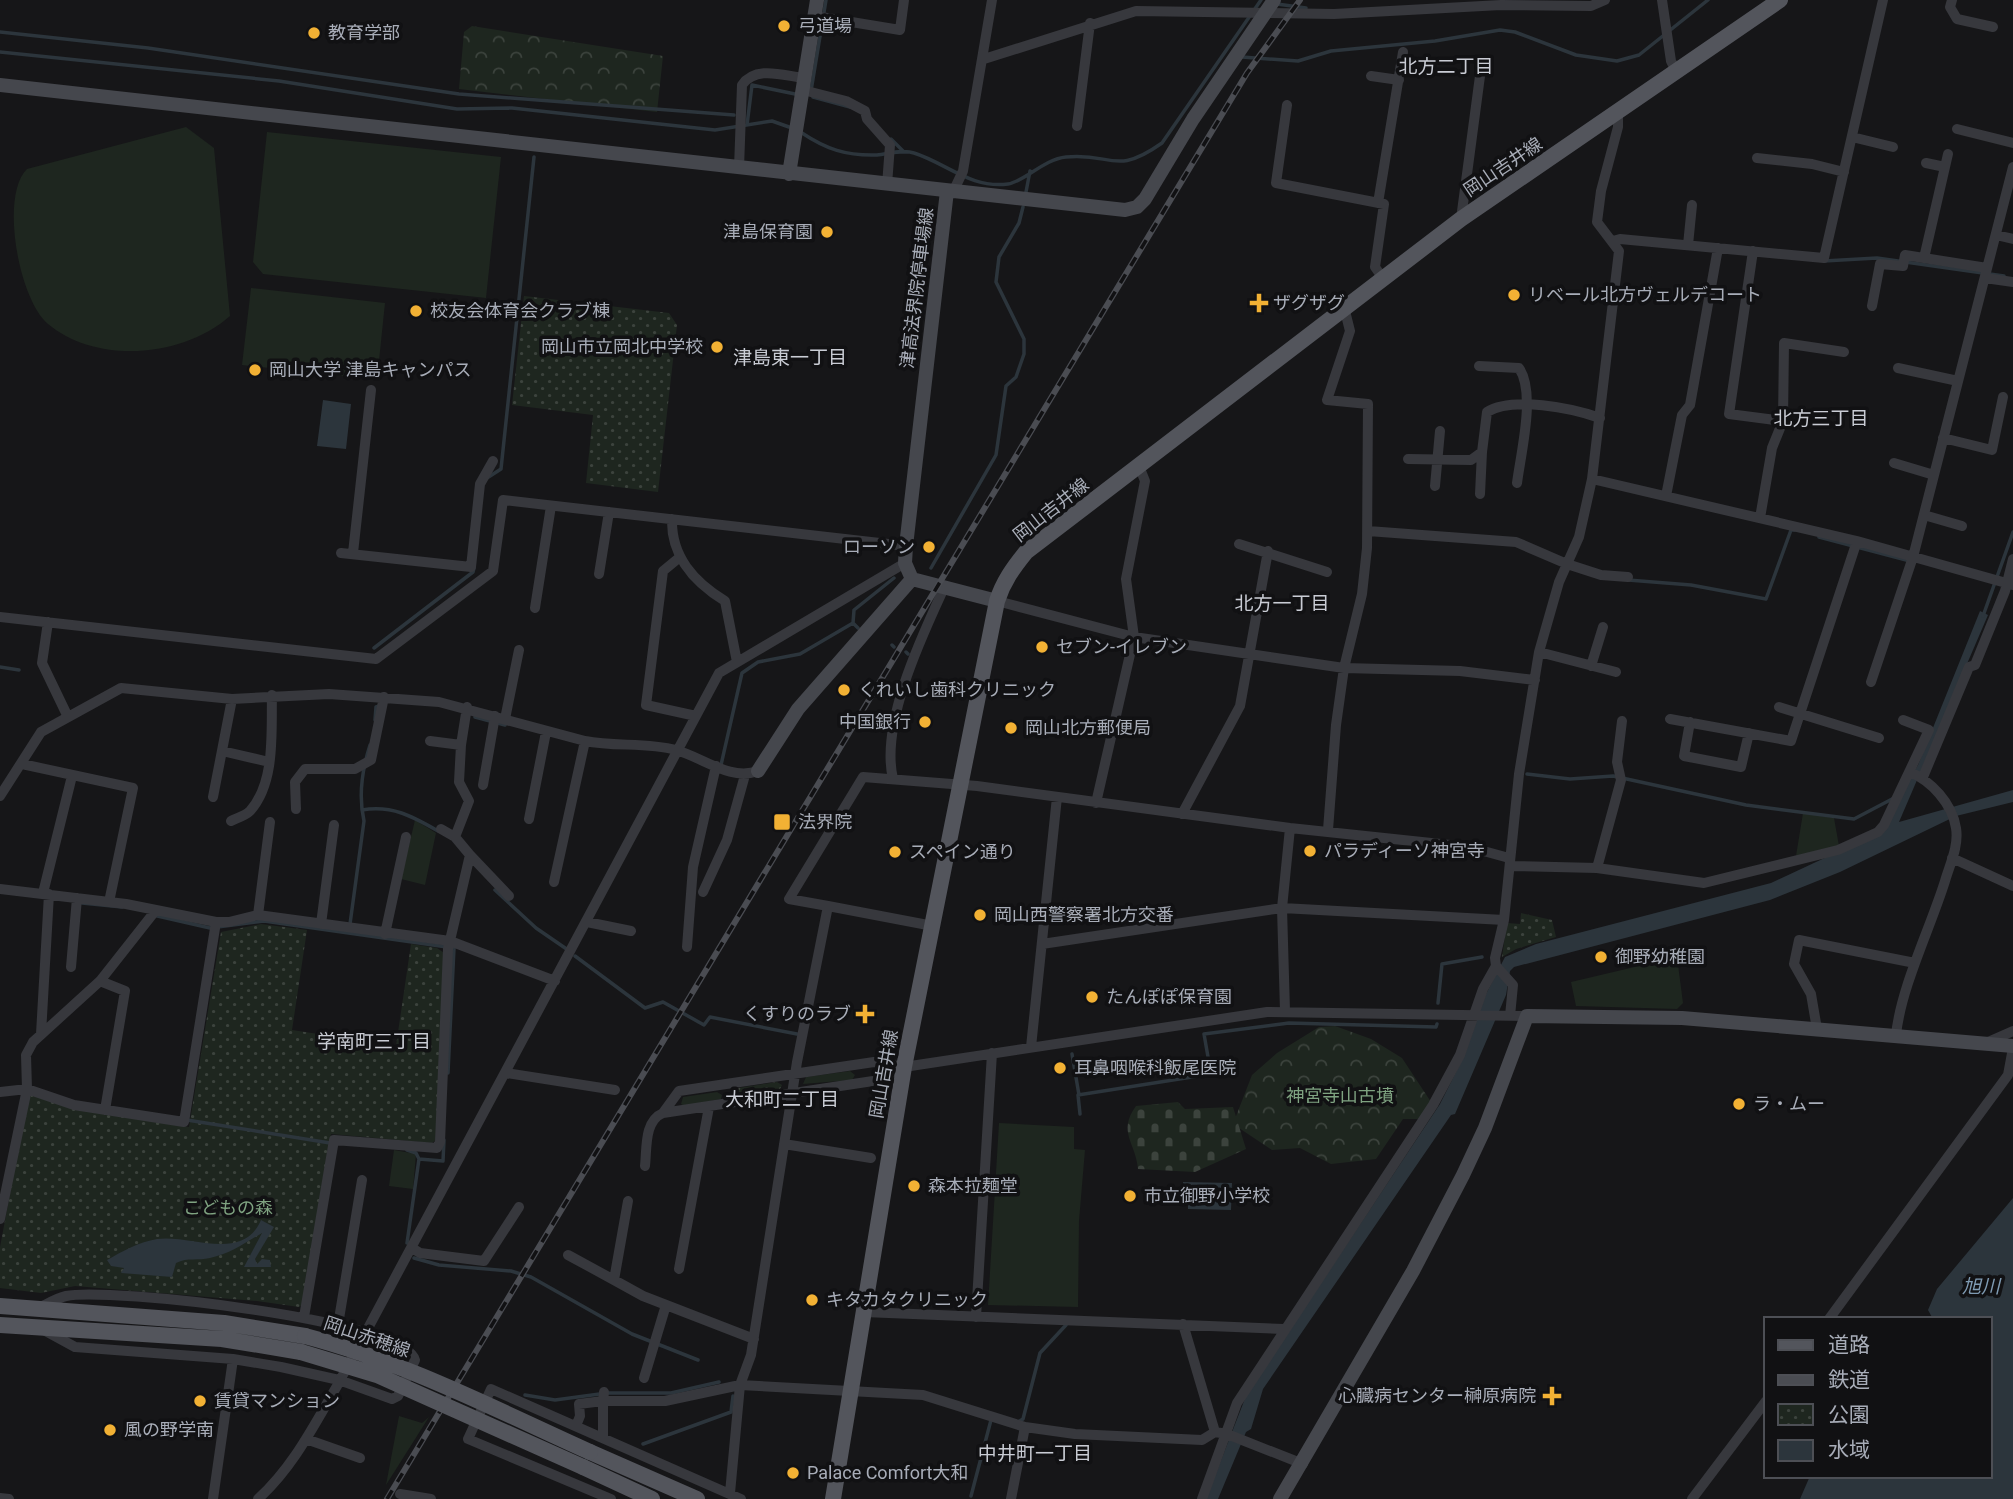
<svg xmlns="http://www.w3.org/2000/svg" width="2013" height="1499" viewBox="0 0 2013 1499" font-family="Roboto,'Noto Sans JP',sans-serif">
  <defs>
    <pattern id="forest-crowns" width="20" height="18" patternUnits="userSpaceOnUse" patternTransform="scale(1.75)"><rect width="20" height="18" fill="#1e261f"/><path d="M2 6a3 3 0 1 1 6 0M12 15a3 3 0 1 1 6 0" fill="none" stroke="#3c433d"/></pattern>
    <pattern id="cemetery-stones" width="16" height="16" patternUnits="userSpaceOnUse" patternTransform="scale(1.75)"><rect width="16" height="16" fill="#1e261f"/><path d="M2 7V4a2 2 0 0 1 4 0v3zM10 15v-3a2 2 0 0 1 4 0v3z" fill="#3c433d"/></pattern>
    <pattern id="park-dots" width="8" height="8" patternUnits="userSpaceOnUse" patternTransform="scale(1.75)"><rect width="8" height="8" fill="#1e261f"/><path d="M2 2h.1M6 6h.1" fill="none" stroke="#3c433d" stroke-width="1.8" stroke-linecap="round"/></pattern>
  </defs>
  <rect width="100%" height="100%" fill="#161618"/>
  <path fill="#1e261f" d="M186 127 214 148 230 316C184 357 97 365 48 324 18 298 0 195 27 169Z
    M267 132 501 157 486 298 263 274 253 262Z
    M251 288 385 303 377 380 242 365Z
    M1803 813 1834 818 1839 846 1796 856Z
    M415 820 436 833 425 885 401 879Z
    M1677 957 1683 1003 1677 1009 1576 1006 1571 982Z
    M850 1071 855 1075 852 1080 803 1084 806 1077Z
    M717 1092 722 1095 721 1099 684 1106 681 1104 683 1097Z
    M999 1123 1074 1127V1149L1085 1150 1079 1221 1078 1307 988 1305Z
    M394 1150 416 1154 413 1189 389 1186Z
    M399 1416 422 1423 429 1417 386 1485Z"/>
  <path fill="url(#forest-crowns)" d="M472 26 663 56 657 112 459 89 464 32Z
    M1335 1026 1371 1039 1402 1058 1431 1102 1420 1119H1403L1376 1159 1331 1164 1300 1148 1272 1150 1233 1124 1252 1075 1277 1053 1319 1027Z"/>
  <path fill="url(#cemetery-stones)" d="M1178 1102 1185 1109 1233 1107 1246 1149 1195 1172 1138 1169C1136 1143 1117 1132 1136 1106Z"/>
  <path fill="url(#park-dots)" d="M524 296 669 313 677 325 658 492 586 483 593 415 512 405Z
    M1521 913 1552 920 1556 937 1516 949 1502 957 1507 923 1520 924Z
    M261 924 307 930 292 1030 396 1046 411 944 437 948 444 953 436 1140 432 1143 331 1134 303 1304 299 1307 257 1301 75 1286 41 1293 0 1288V1247L28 1098 33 1095 70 1107 189 1127 221 932Z
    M777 1082 782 1085 779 1091 730 1096 732 1089Z"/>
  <path fill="#2c353c" d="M323 400 351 404 346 449 317 446Z
    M1980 611 1988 615 1899 822 2013 790V802L1956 816 1840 872 1770 900 1514 967 1510 971 1506 995 1455 1114 1451 1115 1263 1389 1251 1429 1246 1432 1218 1499H1206L1246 1396 1440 1104 1465 1054 1486 994 1505 957 1536 944 1771 883 1876 834 1918 765Z
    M1183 1182 1232 1183 1231 1210 1188 1209V1205H1182Z
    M2013 1198V1499H1800L1810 1476H1990V1319H1933L1928 1310 1937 1289Z
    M261 1220 274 1227 255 1259 257 1264 262 1259 270 1260 271 1267H244L262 1233C245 1243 230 1254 210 1258 198 1261 188 1257 176 1263L172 1277 121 1273 124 1268 111 1266 107 1260C123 1251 139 1242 157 1239 190 1234 243 1263 261 1220Z"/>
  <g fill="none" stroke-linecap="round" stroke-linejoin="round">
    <path stroke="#2c353c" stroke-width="3.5" d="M1277 4 1306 8
      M0 32 148 48 459 94 734 115
      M0 52 279 81 457 109 512 108 715 130 772 121 789 127
      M1242 57 1298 61 1331 51 1435 41 1500 30 1515 32 1576 55 1617 61 1639 55 1708 0
      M811 91 826 0
      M813 97 850 107
      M747 125 752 85 795 94
      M802 133C826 149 846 156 877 155 888 154 903 149 914 153 946 163 971 189 1008 184 1024 182 1044 159 1066 157 1112 152 1114 177 1162 143L1261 0
      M891 139 904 152
      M1026 192 1030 171
      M1824 261 1877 258 2004 276
      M487 478 501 469 534 157
      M1819 537 1910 561
      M931 568 996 455 1006 386 1016 377 1024 354V339L996 282 999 257 1019 223 1023 207
      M1628 580 1691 585 1766 599 1791 530H1795
      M1983 616 2013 532
      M858 628 853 623 854 610 894 578
      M892 645 894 647
      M374 648 473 572 474 568
      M906 652 908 654
      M0 667 19 670
      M475 717 505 725
      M375 720 376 707 379 706
      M721 765 742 673 758 662 800 654 853 623
      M1527 774 1570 779 1613 776 1746 805 1854 819 1894 798
      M362 810C392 805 412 816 438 831
      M495 890 536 928 568 950
      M82 903 122 907
      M153 915 210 928 264 921 454 948 448 1073
      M350 924 364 821C358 795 362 770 370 745
      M575 956 645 1008 663 1002 704 1025 710 1017 797 1034
      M1438 1003 1442 964 1482 957
      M1072 1054 1079 1095
      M1080 1114 1078 1095 1211 1074 1204 1034 1289 1023 1436 1027 1437 1024
      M187 1120 330 1143
      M407 1150 416 1153 419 1159
      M407 1243 419 1159 443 1161 444 1140
      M414 1258 439 1265 511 1271 531 1277 632 1334 698 1360
      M525 1395 555 1400 607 1393H671L719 1382
      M1018 1422 1023 1419 1040 1353 1066 1325
      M643 1444 731 1412 733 1396
      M971 1496 991 1420"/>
    <path stroke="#37383d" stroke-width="10" d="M1662 0 1671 61 1676 71
      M1952 0 1950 7 1957 19 1993 27
      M815 16 900 30 904 0
      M984 59 1136 11 1334 14 1501 5 1591 6 1605 0
      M1371 76 1399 80
      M803 90 846 101 865 111 867 119 890 145 887 185
      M1287 105 1276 183 1384 204 1375 267 1382 277
      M1077 126 1090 23
      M1957 129 2013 143
      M1852 137 1893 147
      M1757 158 1812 164 1844 172
      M1926 163 1945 167
      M739 168 742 85C756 65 784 76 804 78
      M953 192 963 171 992 0
      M1378 203 1403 52
      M1461 219 1482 61
      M1996 235 2013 239
      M1613 241 1620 239 1824 258 1883 0
      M1688 245 1692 205
      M1753 251 1729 414 1783 421
      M1924 258 1948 154
      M1985 278 2013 282
      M1872 306 1880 264 1903 266 1905 255 1987 268
      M1479 366 1519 368C1536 393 1521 452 1517 483
      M1898 368 1958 381
      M1943 438 1992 450 2003 397
      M1408 459 1471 460 1482 452 1487 412C1512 396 1572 408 1600 418
      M1894 463 1934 475
      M1592 479 1857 541 2013 585
      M1435 486 1440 431
      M1480 494 1482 452
      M1666 496 1682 415 1690 405 1718 248
      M1924 515 1962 526
      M1760 518 1772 448 1783 421 1784 343 1844 352
      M672 519C671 557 694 582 725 601L737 662
      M1368 531 1516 542 1567 564 1601 575 1628 577
      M1239 544 1327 572
      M341 553 471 567 480 484 493 461
      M353 553 371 390
      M680 557 663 571 646 705 696 716
      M599 574 609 512
      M997 601 1134 637 1344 668 1460 671 1535 680
      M535 608 551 506
      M0 617 376 659 493 571 503 500 906 546
      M48 622 42 663 67 715
      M1539 652 1616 672
      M1591 666 1603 627
      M1871 682 1913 557 2013 167
      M1779 707 1879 738
      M505 719 519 650
      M1670 719 1791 741 1857 541
      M1690 722 1684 756 1741 767 1749 733
      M430 741 461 745
      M222 751 269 762
      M22 764 133 788 109 902
      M1923 777 1969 667 1975 665 2005 591 2013 559
      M893 779C880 724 921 638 944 588
      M483 785 495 716
      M0 796 41 732 121 688 232 699 329 694 439 702 585 741C615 747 647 742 676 750 704 758 730 781 758 771
      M213 797 232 699
      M1096 803 1134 637 1126 579 1145 481 1139 466
      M296 809 295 782 305 769H355L371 760 384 697
      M1182 814 1240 706 1268 551
      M529 819 546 732
      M231 821C237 818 245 816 250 811 276 782 271 731 272 695
      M441 829 455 837
      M1328 830 1336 725 1344 668 1362 594 1367 548 1368 404 1327 400 1350 331 1344 307
      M470 855 509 896
      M1952 858 2013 886
      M1511 866 1597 868 1704 883 1838 850 1878 832 1884 825 1929 730 1903 720
      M1597 868 1621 780 1617 762 1622 721
      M554 882 585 741
      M0 889 126 904 216 922H229L258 915 450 941 555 981
      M703 892 727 840 745 775
      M43 893 72 776
      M828 906 789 899 863 777 977 786 1290 828 1469 847 1509 858
      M258 915 270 822
      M587 922 631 931
      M321 924 334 825
      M385 934 406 837
      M1042 944 1282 908 1504 920
      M687 947 693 867 716 766
      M71 967 77 898
      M100 981 125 991 105 1110
      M1285 1011 1282 908 1290 828
      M1510 1016 1513 985 1496 966 1495 958 1504 920 1519 774 1539 652 1559 582 1579 537 1592 479 1619 251 1597 222 1601 191 1618 127V112
      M1817 1029 1811 994 1794 964 1799 940 1915 963
      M41 1034 49 894
      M1896 1035C1901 987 1930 929 1945 881 1950 864 1959 846 1956 828 1952 803 1931 781 1910 772
      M1988 1042 2013 1031
      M1031 1047 1057 797
      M904 1067 873 1081 663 1113 679 1091 874 1062 904 1067 1267 1012 1527 1016
      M506 1073 615 1090
      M0 1092 27 1089 74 1105 184 1122 216 922
      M784 1144 871 1158
      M645 1166C647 1148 644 1121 663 1113
      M628 1201 614 1280 643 1296 754 1339
      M0 1219 27 1089 26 1055 33 1042 100 981 156 910
      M412 1248 420 1253 484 1261 519 1207
      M568 1255 614 1280
      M679 1269 709 1107
      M41 1307C49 1303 57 1298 66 1296 108 1287 406 1320 415 1360L398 1396 392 1399 339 1380 281 1367 233 1359 75 1347 42 1329
      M864 1312 1284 1329
      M304 1317 334 1140 437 1148 440 1142 448 949 470 855 455 837 469 801 459 782 461 745 467 707
      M976 1317 992 1053
      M1829 1319 2008 1075 2013 1048
      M1183 1324 1215 1432
      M338 1325 362 1180
      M644 1378 666 1305
      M576 1426 580 1416 579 1404 603 1401 604 1392
      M603 1438V1401H665L740 1385 923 1395 1025 1427 1075 1434 1202 1440 1215 1432 1227 1434 1303 1464
      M306 1439 360 1458
      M730 1493 740 1385 751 1355 797 1062 828 906 933 926
      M400 1494 431 1499
      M0 1498 9 1499
      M213 1499 233 1359
      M258 1499C293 1467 313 1427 337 1386L719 673 905 563
      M611 1499 468 1439 491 1389 741 1499
      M1011 1499 1025 1427
      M1202 1499 1237 1403 1433 1105 1460 1055 1483 989 1496 966
      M1692 1499 1766 1401"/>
    <path stroke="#45474d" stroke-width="14" d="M0 85 1125 210 1137 207 1145 199 1193 119 1274 0
      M789 174 817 0
      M912 579 905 563 906 546 947 191
      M912 579 997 601
      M758 771 798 709 912 579
      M1280 1499 1413 1271 1463 1175 1485 1128 1527 1016 1682 1018 2013 1046"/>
    <path stroke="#53555c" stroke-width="16" d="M0 1306 224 1323 305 1336
      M0 1325 222 1339 301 1352
      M590 1452 697 1499
      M583 1467 652 1499
      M833 1499 904 1067 997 601C1003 582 1013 568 1026 552L1461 219 1780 0"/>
    <g stroke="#4a4c52" stroke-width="6">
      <path id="rail" d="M387 1499 1247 73 1300 0"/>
    </g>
    <use href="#rail" stroke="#111113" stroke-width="3.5" stroke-dasharray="10" stroke-linecap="butt"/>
    <path stroke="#53555c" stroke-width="16" d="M305 1336C404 1362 497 1410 590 1452
      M301 1352 377 1375 583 1467"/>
  </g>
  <g fill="#f2b134" stroke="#111113" stroke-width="2.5">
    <circle cx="784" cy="26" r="7"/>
    <circle cx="314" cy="33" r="7"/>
    <circle cx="827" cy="232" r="7"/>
    <circle cx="1514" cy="295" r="7"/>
    <path d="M1255.5 292.5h7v7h7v7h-7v7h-7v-7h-7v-7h7z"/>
    <circle cx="416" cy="311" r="7"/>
    <circle cx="717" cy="347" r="7"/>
    <circle cx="255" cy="370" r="7"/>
    <circle cx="929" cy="547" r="7"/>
    <circle cx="1042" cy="647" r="7"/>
    <circle cx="844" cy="690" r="7"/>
    <circle cx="925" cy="722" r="7"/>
    <circle cx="1011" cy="728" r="7"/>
    <rect x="773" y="813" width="18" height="18" rx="3.5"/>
    <circle cx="1310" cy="851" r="7"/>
    <circle cx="895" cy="852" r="7"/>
    <circle cx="980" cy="915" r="7"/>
    <circle cx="1601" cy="957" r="7"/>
    <circle cx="1092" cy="997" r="7"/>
    <path d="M861.5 1003.5h7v7h7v7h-7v7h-7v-7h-7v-7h7z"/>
    <circle cx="1060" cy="1068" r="7"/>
    <circle cx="1739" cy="1104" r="7"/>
    <circle cx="914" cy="1186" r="7"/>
    <circle cx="1130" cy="1196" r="7"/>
    <circle cx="812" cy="1300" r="7"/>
    <path d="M1548.5 1385.5h7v7h7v7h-7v7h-7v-7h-7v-7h7z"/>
    <circle cx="200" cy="1401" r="7"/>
    <circle cx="110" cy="1430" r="7"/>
    <circle cx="793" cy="1473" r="7"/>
  </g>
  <g text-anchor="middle" stroke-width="7" stroke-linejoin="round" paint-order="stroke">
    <g font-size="18" fill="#a8adb8" stroke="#111113" text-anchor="start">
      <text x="798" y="32">弓道場</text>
      <text x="328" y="39">教育学部</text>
      <text x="813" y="238" text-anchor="end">津島保育園</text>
      <text x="1528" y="301">リベール北方ヴェルデコート</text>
      <text x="1273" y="309">ザグザグ</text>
      <text x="430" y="317">校友会体育会クラブ棟</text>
      <text x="703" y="353" text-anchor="end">岡山市立岡北中学校</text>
      <text x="269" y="376">岡山大学 津島キャンパス</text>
      <text x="915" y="553" text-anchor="end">ローソン</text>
      <text x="1056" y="653">セブン-イレブン</text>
      <text x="858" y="696">くれいし歯科クリニック</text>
      <text x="911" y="728" text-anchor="end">中国銀行</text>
      <text x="1025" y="734">岡山北方郵便局</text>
      <text x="798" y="828">法界院</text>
      <text x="1324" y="857">パラディーソ神宮寺</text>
      <text x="909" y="858">スペイン通り</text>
      <text x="994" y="921">岡山西警察署北方交番</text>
      <text x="1615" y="963">御野幼稚園</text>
      <text x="1106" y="1003">たんぽぽ保育園</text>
      <text x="851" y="1020" text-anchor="end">くすりのラブ</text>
      <text x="1074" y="1074">耳鼻咽喉科飯尾医院</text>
      <text x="1753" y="1110">ラ・ムー</text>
      <text x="928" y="1192">森本拉麺堂</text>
      <text x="1144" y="1202">市立御野小学校</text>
      <text x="826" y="1306">キタカタクリニック</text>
      <text x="1536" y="1402" text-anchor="end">心臓病センター榊原病院</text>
      <text x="214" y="1407">賃貸マンション</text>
      <text x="124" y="1436">風の野学南</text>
      <text x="807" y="1479">Palace Comfort大和</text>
    </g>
    <g font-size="18" fill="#a8adb8" stroke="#111113">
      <text transform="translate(1503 167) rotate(-34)" y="6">岡山吉井線</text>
      <text transform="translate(917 288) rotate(-83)" y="6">津高法界院停車場線</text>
      <text transform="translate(1051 510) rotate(-38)" y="6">岡山吉井線</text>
      <text transform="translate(884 1074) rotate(-80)" y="6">岡山吉井線</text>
      <text transform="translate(367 1337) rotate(19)" y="6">岡山赤穂線</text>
    </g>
    <g font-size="18" fill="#7fa381" stroke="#111113">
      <text x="1340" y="1102">神宮寺山古墳</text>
      <text x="228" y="1214">こどもの森</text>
    </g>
    <g font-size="19" fill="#c9ccd4" stroke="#111113">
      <text x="1446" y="73">北方二丁目</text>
      <text x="790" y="364">津島東一丁目</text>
      <text x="1821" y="425">北方三丁目</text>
      <text x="1282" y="610">北方一丁目</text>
      <text x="374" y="1048">学南町三丁目</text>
      <text x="782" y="1106">大和町二丁目</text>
      <text x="1035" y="1460">中井町一丁目</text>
    </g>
    <g font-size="19" font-style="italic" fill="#7f9bb3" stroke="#111113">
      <text x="1981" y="1293">旭川</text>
    </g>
  </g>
  <rect x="1764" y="1317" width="228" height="161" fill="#111113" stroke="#4d4f55" stroke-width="2"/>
  <rect x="1778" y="1340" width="35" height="10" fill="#53555c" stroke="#4d4f55" stroke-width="2"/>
  <text x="1828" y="1352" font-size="21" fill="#a8adb8">道路</text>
  <rect x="1778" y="1375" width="35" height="10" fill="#4a4c52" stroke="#4d4f55" stroke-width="2"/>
  <text x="1828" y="1387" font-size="21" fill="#a8adb8">鉄道</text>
  <rect x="1778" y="1404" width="35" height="21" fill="url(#park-dots)" stroke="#4d4f55" stroke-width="2"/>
  <text x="1828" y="1422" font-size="21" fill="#a8adb8">公園</text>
  <rect x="1778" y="1440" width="35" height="21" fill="#2c353c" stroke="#4d4f55" stroke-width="2"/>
  <text x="1828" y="1457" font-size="21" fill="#a8adb8">水域</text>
</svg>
